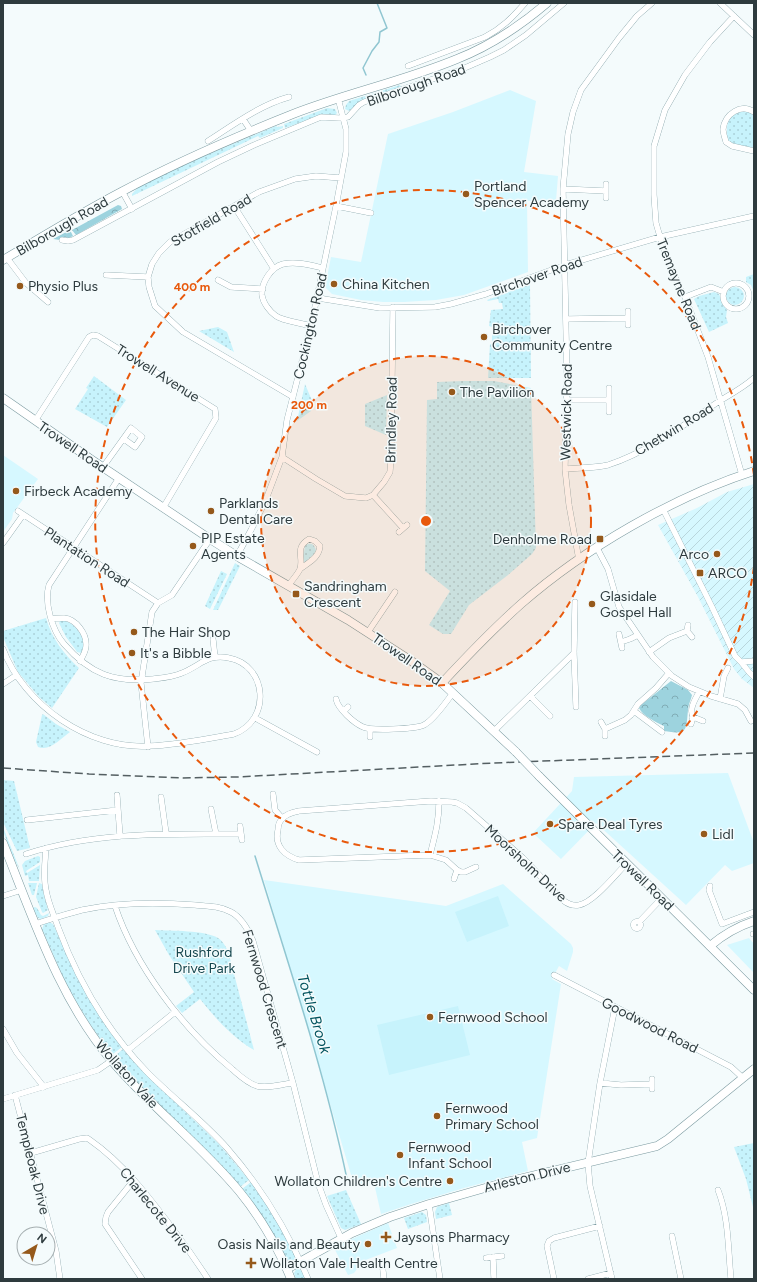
<svg xmlns="http://www.w3.org/2000/svg" width="757" height="1282" viewBox="0 0 757 1282" font-family="Figtree,sans-serif">
  <defs>
    <pattern id="industrial-furrows" width="10" height="10" patternUnits="userSpaceOnUse"><rect width="10" height="10" fill="#d6f8ff"/><path d="M-1 1l2-2M0 10L10 0M9 11l2-2" fill="none" stroke="#b8d6dc"/></pattern>
    <pattern id="green-dots" width="8" height="8" patternUnits="userSpaceOnUse"><rect width="8" height="8" fill="#c7f3fc"/><path d="M2 2h.1M6 6h.1" fill="none" stroke="#abd1d9" stroke-width="1.8" stroke-linecap="round"/></pattern>
    <pattern id="forest-crowns" width="20" height="18" patternUnits="userSpaceOnUse"><rect width="20" height="18" fill="#9dd3de"/><path d="M2 6a3 3 0 1 1 6 0M12 15a3 3 0 1 1 6 0" fill="none" stroke="#80acb5"/></pattern>
  </defs>
  <rect width="100%" height="100%" fill="#f4fbfc"/>
  <path fill="#d6f8ff" d="M510 90 536 101 524 172 558 176 556 201H527L528 272 464 295 436 300 404 302H383L361 300 332 294 325 287 331 257 361 262 388 134 453 112Z
    M3 455 38 479 13 513 12 519 3 532Z
    M728 773 754 843V863L732 871 725 865 686 905 596 823 561 859 533 833 572 791 574 777Z
    M264 880 446 906 503 884 571 944 573 948V952L567 971 559 966 552 979 561 984 537 1138 522 1142 528 1171 464 1188 411 1204 381 1214 374 1183 354 1185Z
    M749 938 754 944V973L727 945Z
    M388 1223 397 1248 363 1261 354 1273 348 1275 334 1248 354 1238Z"/>
  <path fill="url(#industrial-furrows)" d="M754 484V688L742 679 734 669 698 597 658 525 697 508 727 492Z"/>
  <path fill="url(#green-dots)" d="M400 85 401 87 363 100 349 111 345 109 346 105 349 101Z
    M327 108 335 109 337 113 335 115 324 114 285 128 284 124Z
    M745 111 749 112 754 116V148C747 146 735 147 729 141 727 139 727 135 727 132 726 119 733 113 745 111Z
    M276 126 277 127 283 126V128L260 138 258 136 132 196V194C139 184 158 177 169 172 204 156 240 141 276 126Z
    M754 274V292L751 285 746 282V277Z
    M530 284 531 378H488L490 344H492V327L489 326 491 310 503 309 502 303H499L498 299 488 301 487 300Z
    M726 296a9 9 0 1 1 18 0a9 9 0 1 1-18 0Z
    M714 292 719 294 723 304 727 310 726 317 728 323 709 332 694 299 699 296Z
    M218 327 227 332 234 352 199 331Z
    M94 376 126 400 107 427 75 409 88 389 86 388Z
    M463 381H494L531 388 536 548 532 554 508 575 469 605 451 634H443L429 625 450 591 425 571 427 400 437 399V382Z
    M305 384 313 403 311 411 297 421Z
    M387 395 386 435 365 426V404Z
    M308 544C313 543 314 545 316 550L314 554 304 564H302L305 546Z
    M235 563 240 566 218 610H213Z
    M221 571 227 574 210 609 205 606Z
    M46 618C52 639 64 654 79 668L52 708 39 697 18 672 3 637V631Z
    M61 620C74 620 91 643 81 653L77 652 75 649 66 637 59 623Z
    M42 715 43 714 56 724 70 732C61 738 50 752 38 747L36 742Z
    M3 780 14 781 30 848 17 851 3 822Z
    M3 827 20 870 14 859 3 831Z
    M38 856 40 857V862L26 871 27 873 40 865 39 881H29L28 875 25 876 22 865 25 861Z
    M28 883H37L34 895H32Z
    M39 883 42 884 44 895 48 910 43 913 42 912 36 897Z
    M35 907 37 908 41 915 43 916 49 913 48 916 41 919 38 918 33 908Z
    M49 922 53 924 75 972 122 1047 113 1054 109 1049 108 1050 88 1021 67 986 42 929 44 924Z
    M155 930C171 931 205 930 218 938 223 941 226 947 228 951L254 1050C233 1038 215 1018 200 999L182 1013 176 1006 194 992 169 955Z
    M123 1049 169 1096 219 1144 249 1180 240 1187 138 1085 118 1062 120 1060 116 1055Z
    M754 1143V1211L746 1179 734 1147Z
    M251 1182 277 1220 296 1257 295 1261 292 1262H288L286 1259C274 1234 260 1210 242 1189Z
    M346 1190 361 1224 345 1230 341 1228 327 1196Z
    M449 1203 452 1215 436 1219 435 1212 437 1207Z
    M422 1212 426 1215 427 1222 408 1229 404 1218Z
    M297 1268 302 1271 305 1279H296L294 1273Z"/>
  <path fill="url(#forest-crowns)" d="M118 205 121 206 122 209 76 235 72 230Z
    M70 230 73 236 69 238 65 237 60 240 53 239Z
    M671 681 688 690 692 695C691 700 688 705 688 710 686 731 688 735 664 731V726C656 722 643 716 639 708L641 705Z"/>
  <path fill="#c7f3fc" d="M498 896 509 926 467 942 455 912Z
    M458 1006 470 1055 389 1075 377 1025Z"/>
  <g fill="none" stroke-linecap="round" stroke-linejoin="round">
    <path stroke="#90c6d1" stroke-width="1.5" d="M366 75 363 68 372 51 379 42 380 32 387 28 377 3
      M255 856C288 963 324 1070 347 1179"/>
    <g stroke="#7b9aa0" stroke-width="6">
      <path id="street" d="M720 3 754 35
        M734 16 710 42 685 75 665 110 654 146V195L656 223 663 247 679 287 685 297 708 357 742 475
        M408 66 485 37C502 28 512 18 525 3
        M754 112C741 103 725 114 723 129 723 133 725 138 726 142L732 146 754 151
        M243 119 251 131
        M208 141C233 125 260 105 289 97
        M563 189 606 191
        M122 191 132 209
        M606 198V184
        M234 206 274 269
        M336 206 371 213
        M62 240 68 241 73 240 218 162 254 145 321 117 339 118 348 117 359 105 364 102 460 70 490 57 504 50 526 35 564 3
        M7 258 26 283 48 302
        M106 275 148 277
        M218 280 231 287 263 289
        M723 296a13 13 0 1 1 26 0a13 13 0 1 1-26 0Z
        M317 297 324 299 380 308 435 307 451 304 486 294 565 265 660 237 754 216
        M685 297 711 287 724 292
        M566 319 628 318
        M628 325V311
        M311 326C302 323 283 321 276 316 270 312 263 303 262 295 261 283 271 267 283 264 296 261 310 265 323 268
        M609 388V412
        M293 397 183 332 155 306 149 287 148 277 152 264 159 253 170 242 259 192 295 179 316 176 341 178
        M567 400H609
        M35 421 89 337 93 335 98 336 215 409 216 418 163 508
        M282 457 316 479 345 496 366 498 373 495 384 482 390 472 391 457 393 307
        M103 467 131 428 142 437 135 447 124 439
        M565 469C577 468 596 468 608 465 650 451 685 424 721 400 733 393 744 387 754 378
        M373 495 403 528
        M663 509 712 607 735 656 741 662 754 661
        M18 511 158 603
        M399 532 407 525
        M3 543 23 515
        M597 548 608 569 619 607 653 657 672 676 689 687 711 696 738 704 745 710 751 721
        M237 556 251 530 265 502 282 457 287 420 311 326 336 206 346 152V129L338 98
        M579 560 569 505 565 469 567 378 563 189 568 134 573 112 581 90 619 38 637 16 652 3
        M289 585C292 580 298 574 300 569 304 557 294 548 309 539L315 541 320 546C319 558 309 562 300 569
        M575 602 574 653 576 707
        M51 619C55 618 60 618 64 618 76 619 87 634 86 646 86 651 83 656 80 661
        M688 625 687 631 692 637
        M368 632 395 592
        M619 634 622 648
        M213 639 215 657
        M621 642 630 639 638 635
        M3 649C24 705 89 750 149 746 177 745 206 739 234 734 272 720 267 665 229 658 208 653 200 666 182 673 173 677 162 678 153 679 114 683 90 674 64 644 52 630 44 603 49 585L119 478
        M649 652 669 638 687 631
        M741 662 749 672 754 677
        M3 684 15 676
        M699 692C695 700 689 708 693 717L703 721
        M530 696 550 716
        M336 699C338 709 354 723 363 727 371 731 416 729 424 725 435 719 445 703 453 693
        M720 699 724 676 728 668
        M344 711 348 707
        M634 711 662 732
        M255 718 317 752
        M601 722 605 729V736
        M691 724 693 717
        M605 729 625 720 631 715 638 704 656 688 669 673
        M494 731 574 653
        M370 737V729
        M148 747 141 683 152 612 158 603 172 595 210 539
        M273 794 275 810 282 818
        M117 795 120 836
        M161 797 166 833
        M211 809 216 834
        M27 820 118 810
        M240 826 242 840
        M46 848C45 862 43 876 46 890 48 903 54 915 58 927 78 981 108 1032 148 1073 174 1099 203 1121 227 1148 261 1187 288 1231 308 1279
        M26 854C96 831 169 834 241 834
        M430 855C435 835 439 822 439 801
        M476 867 465 872H461L457 870 446 860 430 855 299 860C285 856 274 846 278 830 278 826 279 822 282 819 286 814 293 812 299 811L431 801 452 802 457 803 466 808 523 858 564 901C568 904 573 906 579 905 593 903 616 874 627 863
        M454 879 457 870
        M710 886 709 890 722 924 754 912
        M3 896 22 890
        M115 906C135 966 183 1029 232 1069 239 1075 247 1083 257 1086 268 1089 282 1084 293 1083
        M633.5 925a3.5 3.5 0 1 1 7 0a3.5 3.5 0 1 1-7 0Z
        M639 922 662 898
        M35 924C51 919 66 914 82 910 119 902 158 902 195 905 207 906 220 906 231 912 242 918 248 929 253 941L293 1083 318 1183 326 1205 341 1238
        M753 934H754
        M554 975 731 1067 743 1078
        M3 1029 17 1053 44 1087
        M128 1050 175 1012
        M652 1079V1089
        M600 1083 621 1085 652 1084
        M15 1095 56 1251 60 1279
        M3 1099 98 1070 111 1061
        M31 1153 79 1139 87 1138 90 1140C123 1163 149 1197 173 1229 185 1245 197 1262 208 1279
        M134 1180 108 1212 106 1217 105 1224 142 1279
        M718 1190C729 1218 728 1249 731 1279
        M429 1204 440 1279
        M672 1236 681 1279
        M493 1257 494 1279
        M486 1258 502 1256
        M382 1262 384 1279
        M554 1279 547 1246 549 1241 554 1238 600 1226
        M588 1279 611 1273
        M612 1279 590 1186 588 1163 600 1083 615 1007"/>
    </g>
    <g stroke="#7b9aa0" stroke-width="9">
      <path id="secondary" d="M442 683C467 656 493 629 521 604 585 548 673 497 754 471
        M3 843C33 917 59 999 112 1061 151 1107 200 1144 239 1191 261 1218 278 1247 291 1279
        M710 946C724 934 736 927 754 921
        M287 1269 352 1233 390 1217 429 1204 506 1182 657 1146 668 1139 754 1069"/>
    </g>
    <g stroke="#7b9aa0" stroke-width="9">
      <path id="primary" d="M3 260C42 237 81 213 121 192 177 162 235 137 293 114 347 93 404 81 457 59 490 46 520 26 547 3
        M3 398 92 460 210 539 240 558 348 620 410 660 442 683 516 752
        M539 776 754 990"/>
    </g>
    <use href="#street" stroke="#fff" stroke-width="5.5"/>
    <use href="#secondary" stroke="#fff" stroke-width="8"/>
    <use href="#primary" stroke="#fff" stroke-width="8"/>
    <path stroke="#545f62" stroke-width="1.5" stroke-dasharray="8 4" stroke-linecap="butt" d="M3 768 89 774 182 778 237 777 493 763 754 753"/>
    <g stroke="#7b9aa0" stroke-width="9" stroke-linecap="butt">
      <path id="primary-bridge" d="M516 752 539 776"/>
    </g>
    <use href="#primary-bridge" stroke="#fff" stroke-width="8"/>
  </g>
  <circle cx="426" cy="521" r="165" fill="#e8590c" fill-opacity=".12"/>
  <g fill="none" stroke="#e8590c" stroke-width="2" stroke-dasharray="7 5">
    <circle cx="426" cy="521" r="165"/>
    <path d="M754 567A331 331 0 1 1 754 475"/>
  </g>
  <g fill="#95591b" stroke="#f4fbfc" stroke-width="1.5">
    <circle cx="466" cy="194" r="4"/>
    <circle cx="334" cy="284" r="4"/>
    <circle cx="20" cy="286" r="4"/>
    <circle cx="484" cy="337" r="4"/>
    <circle cx="452" cy="392" r="4"/>
    <circle cx="16" cy="491" r="4"/>
    <circle cx="211" cy="511" r="4"/>
    <rect x="596" y="535" width="8" height="8" rx="2"/>
    <circle cx="193" cy="546" r="4"/>
    <circle cx="717" cy="554" r="4"/>
    <rect x="696" y="569" width="8" height="8" rx="2"/>
    <rect x="292" y="590" width="8" height="8" rx="2"/>
    <circle cx="592" cy="604" r="4"/>
    <circle cx="134" cy="632" r="4"/>
    <circle cx="132" cy="653" r="4"/>
    <circle cx="550" cy="824" r="4"/>
    <circle cx="704" cy="834" r="4"/>
    <circle cx="430" cy="1017" r="4"/>
    <circle cx="437" cy="1116" r="4"/>
    <circle cx="400" cy="1155" r="4"/>
    <circle cx="450" cy="1181" r="4"/>
    <path d="M384 1231h4v4h4v4h-4v4h-4v-4h-4v-4h4z"/>
    <circle cx="368" cy="1244" r="4"/>
    <path d="M249 1257h4v4h4v4h-4v4h-4v-4h-4v-4h4z"/>
  </g>
  <g text-anchor="middle" stroke-width="3" stroke-linejoin="round" paint-order="stroke">
    <g font-size="14" fill="#2e3b3e" stroke="#f4fbfc">
      <text transform="translate(416 85) rotate(-19)" y="5">Bilborough Road</text>
      <text transform="translate(211 220) rotate(-30)" y="5">Stotfield Road</text>
      <text transform="translate(62 226) rotate(-30)" y="5">Bilborough Road</text>
      <text transform="translate(537 276) rotate(-19)" y="5">Birchover Road</text>
      <text transform="translate(679 284) rotate(68)" y="5">Tremayne Road</text>
      <text transform="translate(310 326) rotate(-77)" y="5">Cockington Road</text>
      <text transform="translate(158 373) rotate(32)" y="5">Trowell Avenue</text>
      <text transform="translate(566 412) rotate(-89)" y="5">Westwick Road</text>
      <text transform="translate(391 420) rotate(-89)" y="5">Brindley Road</text>
      <text transform="translate(674 429) rotate(-31)" y="5">Chetwin Road</text>
      <text transform="translate(73 447) rotate(34)" y="5">Trowell Road</text>
      <text transform="translate(87 557) rotate(33)" y="5">Plantation Road</text>
      <text transform="translate(407 659) rotate(35)" y="5">Trowell Road</text>
      <text transform="translate(526 863) rotate(43)" y="5">Moorsholm Drive</text>
      <text transform="translate(643 880) rotate(44)" y="5">Trowell Road</text>
      <text transform="translate(265 989) rotate(73)" y="5">Fernwood Crescent</text>
      <text transform="translate(650 1025) rotate(27)" y="5">Goodwood Road</text>
      <text transform="translate(127 1074) rotate(48)" y="5">Wollaton Vale</text>
      <text transform="translate(33 1164) rotate(76)" y="5">Templeoak Drive</text>
      <text transform="translate(527 1177) rotate(-14)" y="5">Arleston Drive</text>
      <text transform="translate(156 1210) rotate(51)" y="5">Charlecote Drive</text>
    </g>
    <g font-size="14" fill="#2e3b3e" stroke="#f4fbfc" text-anchor="start">
      <text x="474" y="191">Portland<tspan x="474" dy="16">Spencer Academy</tspan></text>
      <text x="342" y="289">China Kitchen</text>
      <text x="28" y="291">Physio Plus</text>
      <text x="492" y="334">Birchover<tspan x="492" dy="16">Community Centre</tspan></text>
      <text x="460" y="397">The Pavilion</text>
      <text x="24" y="496">Firbeck Academy</text>
      <text x="219" y="508">Parklands<tspan x="219" dy="16">Dental Care</tspan></text>
      <text x="201" y="543">PIP Estate<tspan x="201" dy="16">Agents</tspan></text>
      <text x="592" y="544" text-anchor="end">Denholme Road</text>
      <text x="709" y="559" text-anchor="end">Arco</text>
      <text x="708" y="578">ARCO</text>
      <text x="304" y="591">Sandringham<tspan x="304" dy="16">Crescent</tspan></text>
      <text x="600" y="601">Glasidale<tspan x="600" dy="16">Gospel Hall</tspan></text>
      <text x="142" y="637">The Hair Shop</text>
      <text x="140" y="658">It's a Bibble</text>
      <text x="558" y="829">Spare Deal Tyres</text>
      <text x="712" y="839">Lidl</text>
      <text x="438" y="1022">Fernwood School</text>
      <text x="445" y="1113">Fernwood<tspan x="445" dy="16">Primary School</tspan></text>
      <text x="408" y="1152">Fernwood<tspan x="408" dy="16">Infant School</tspan></text>
      <text x="442" y="1186" text-anchor="end">Wollaton Children's Centre</text>
      <text x="394" y="1242">Jaysons Pharmacy</text>
      <text x="360" y="1249" text-anchor="end">Oasis Nails and Beauty</text>
      <text x="260" y="1268">Wollaton Vale Health Centre</text>
    </g>
    <g font-size="14" fill="#16474f" stroke="#f4fbfc">
      <text x="204" y="957">Rushford<tspan x="204" dy="16">Drive Park</tspan></text>
    </g>
    <g font-size="15" font-style="italic" fill="#00535e" stroke="#f4fbfc">
      <text transform="translate(314 1014) rotate(73)" y="5">Tottle Brook</text>
    </g>
  </g>
  <circle cx="426" cy="521" r="6" fill="#e8590c" stroke="#f4fbfc" stroke-width="2"/>
  <g font-size="12" text-anchor="middle" font-weight="bold" fill="#e8590c" stroke="#f4fbfc" stroke-width="3" stroke-linejoin="round" paint-order="stroke">
    <text x="192" y="291">400 m</text>
    <text x="309" y="409">200 m</text>
  </g>
  <rect width="757" height="1282" fill="none" stroke="#2e3b3e" stroke-width="8"/>
  <g transform="translate(36 1246) rotate(38)"><circle r="19" fill="#f4fbfc" stroke="#a5aeb0"/>
  <path d="M0-3L7 15L0 10L-7 15Z" fill="#95591b"/>
  <text y="-6" font-size="11" font-weight="bold" text-anchor="middle" fill="#2e3b3e">N</text>
  </g>
</svg>
